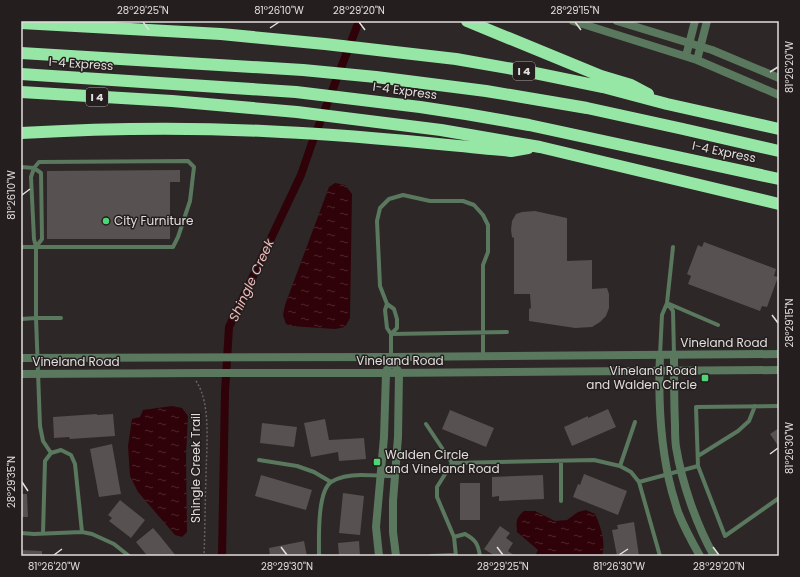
<svg xmlns="http://www.w3.org/2000/svg" width="800" height="577" viewBox="0 0 800 577" font-family="Poppins,sans-serif">
  <defs>
    <pattern id="water-ripples" width="26" height="14" patternUnits="userSpaceOnUse"><rect width="26" height="14" fill="#2e0208"/><path d="M2 4q2-2 4 0t4 0M15 11q2-2 4 0t4 0" fill="none" stroke="#4c262c"/></pattern>
  </defs>
  <rect width="100%" height="100%" fill="#2d2727"/>
  <path fill="url(#water-ripples)" d="M335 183 345 185 352 194 350 318 345 327 335 329 291 326 286 324 283 315 285 305 329 187Z
    M172 406 182 408 188 416 186 456 187 532 182 537 175 535 138 492 130 476 128 446 132 419 140 417 143 410Z
    M586 510 595 514C601 527 606 542 602 556H535L538 550 517 532C516 521 516 518 524 511H535L555 521 567 520 578 512Z"/>
  <g fill="none" stroke-linecap="round" stroke-linejoin="round">
    <path stroke="#2e0208" stroke-width="8" d="M222 556 225 392 229 327 301 175 312 143 359 21"/>
  </g>
  <path fill="#575151" d="M180 170V182H170V239H47V171Z
    M535 211 567 218V261L592 260V289L607 288 609 294V308L606 316 600 322 592 327 575 328 529 321V309L531 308 530 294H514V238L512 237 511 230 512 221 516 214 522 212Z
    M704 242 776 269 774 276 778 277 767 307 762 306 760 311 688 284 691 276 687 274 698 245 702 247Z
    M608 409 616 427 572 446 564 427 588 416V418Z
    M450 410 494 428 486 447 442 429Z
    M97 414V415L113 414 115 436 70 439 69 437 54 438 53 417Z
    M325 419 329 440 364 438 366 459 339 461 338 452 311 457 304 423Z
    M262 423 297 427 294 447 260 443Z
    M779 428V447L770 434Z
    M112 444 121 494 99 497 90 449Z
    M584 474 627 491 618 515 573 497 578 484 580 485Z
    M261 475 312 490 306 510 255 496Z
    M543 475 544 499 499 501V496L492 497V477Z
    M460 483H480V520H460Z
    M343 493 364 496 360 535 339 533Z
    M21 494H27L28 517H21Z
    M120 500 145 520 131 538 109 521 112 518 108 515Z
    M634 522 639 556H617L612 530 618 529 617 525Z
    M500 526 510 533 506 538 513 543 508 551 515 556H495L484 549Z
    M153 528 160 536 176 556H148L145 553 136 542Z
    M304 541 307 556H270L269 548Z
    M359 541 360 556H339L338 543Z
    M21 550 42 551V556H21Z"/>
  <g fill="none" stroke-linecap="round" stroke-linejoin="round">
    <path stroke="#686262" stroke-width="1.5" stroke-dasharray="2 2" stroke-linecap="butt" d="M196 381C212 404 206 451 206 478 205 504 205 530 204 556"/>
    <path stroke="#59785e" stroke-width="4" d="M21 167 34 168 39 162 188 161 194 167 190 201 178 237 173 247C127 247 81 247 36 247V318H61
      M21 247H36L42 239 41 173 34 168 31 177 34 239 36 247
      M673 247 667 303 718 325
      M387 304 385 310 387 328 391 334V357
      M21 319 36 318 40 426 43 441 51 453
      M391 334 397 328V319L394 309 387 304 380 286 377 221 380 208 389 199 403 195 430 201H463L474 205 483 215 488 225V252L483 265V356
      M391 334 507 332
      M660 355 662 315 667 303 673 311 674 355
      M779 406 696 407 698 466 725 536 779 498
      M426 424 452 463
      M698 456 738 431 749 421 755 406
      M259 460 297 466 314 472 331 482
      M620 466 635 422
      M639 482 698 466
      M561 501V461
      M21 533 34 534 82 532 92 534 114 544 129 556
      M43 533 45 461 51 453 61 450 71 455 75 464 82 532
      M454 537 465 534C476 540 478 544 480 556
      M319 556C319 539 317 492 331 482 339 477 352 475 361 475 372 475 384 476 395 476
      M431 556 456 555 452 556
      M456 556 454 537 437 497V487L452 463 594 460 620 466 631 472 639 482 660 556"/>
    <path stroke="#59785e" stroke-width="8" d="M660 355C658 401 660 447 672 492 674 498 676 506 678 512 684 527 692 542 700 556
      M674 355C674 378 674 402 675 425 675 432 675 440 676 447 682 483 696 524 714 556
      M391 357 399 373 398 437 393 501V532L396 556
      M379 556 376 527 384 437 386 373 391 357"/>
    <path stroke="#59785e" stroke-width="8" d="M573 21 697 60 779 95
      M617 21 712 50 779 78
      M686 56 695 21
      M697 60 707 21
      M21 358 391 357 779 354
      M21 374 206 373H386L779 370"/>
    <path stroke="#96e7a6" stroke-width="12" d="M467 21 601 76 631 85 648 94
      M21 23 221 34 325 44 456 59 530 72 603 87 667 104 779 129
      M21 53 303 70 376 77 486 91 587 108 683 129 779 151
      M21 74 296 92 420 107 466 114 529 125 779 179
      M21 92 172 101 297 112 441 130 540 147 779 204
      M21 133C108 128 195 127 282 132 358 135 435 144 511 151L528 148"/>
  </g>
  <path fill="none" stroke="#e2dede" stroke-width="1.5" d="M143 22 149 30M359 22 365 30M575 22 581 30M270 28 279 22M770 72 778 67M22 195 30 189M772 315 778 323M770 454 778 448M22 482 28 491M281 547 287 555M497 547 503 555M713 547 719 555M54 555 62 549M619 555 628 549"/>
  <g fill="#4ed675" stroke="#241e1e" stroke-width="1.5">
    <circle cx="106" cy="221" r="4"/>
    <rect x="701" y="374" width="8" height="8" rx="2"/>
    <rect x="373" y="458" width="8" height="8" rx="2"/>
  </g>
  <g text-anchor="middle" stroke-width="3" stroke-linejoin="round" paint-order="stroke">
    <g fill="#241e1e" stroke="#a9a4a4" stroke-width="1">
      <rect x="513" y="62" width="22" height="18" rx="3"/>
      <rect x="86" y="88" width="22" height="18" rx="3"/>
    </g>
    <g font-size="11" font-weight="bold" fill="#e2dede">
      <text x="524" y="75">I 4</text>
      <text x="97" y="101">I 4</text>
    </g>
    <g font-size="12" fill="#e2dede" stroke="#241e1e">
      <text transform="translate(81 64) rotate(4)" y="4">I-4 Express</text>
      <text transform="translate(405 91) rotate(8)" y="4">I-4 Express</text>
      <text transform="translate(724 152) rotate(12)" y="4">I-4 Express</text>
      <text x="724" y="347">Vineland Road</text>
      <text x="400" y="365">Vineland Road</text>
      <text x="76" y="366">Vineland Road</text>
      <text transform="translate(196 468) rotate(-90)" y="4">Shingle Creek Trail</text>
    </g>
    <g font-size="12" fill="#e2dede" stroke="#241e1e" text-anchor="start">
      <text x="114" y="225">City Furniture</text>
      <text x="697" y="375" text-anchor="end">Vineland Road<tspan x="697" dy="14">and Walden Circle</tspan></text>
      <text x="385" y="459">Walden Circle<tspan x="385" dy="14">and Vineland Road</tspan></text>
    </g>
    <g font-size="13" font-style="italic" fill="#efbcbc" stroke="#241e1e">
      <text transform="translate(251 280) rotate(-65)" y="5">Shingle Creek</text>
    </g>
  </g>
  <rect width="800" height="577" fill="none" stroke="#241e1e" stroke-width="44"/>
  <rect x="22" y="22" width="756" height="533" fill="none" stroke="#e2dede" stroke-width="1.5"/>
  <g font-size="10" text-anchor="middle" fill="#e2dede">
    <text x="143" y="14">28°29'25"N</text>
    <text x="279" y="14">81°26'10"W</text>
    <text x="359" y="14">28°29'20"N</text>
    <text x="575" y="14">28°29'15"N</text>
    <text transform="translate(789 67) rotate(-90)" y="4">81°26'20"W</text>
    <text transform="translate(11 195) rotate(-90)" y="4">81°26'10"W</text>
    <text transform="translate(789 323) rotate(-90)" y="4">28°29'15"N</text>
    <text transform="translate(789 448) rotate(-90)" y="4">81°26'30"W</text>
    <text transform="translate(11 482) rotate(-90)" y="4">28°29'35"N</text>
    <text x="54" y="570">81°26'20"W</text>
    <text x="287" y="570">28°29'30"N</text>
    <text x="503" y="570">28°29'25"N</text>
    <text x="619" y="570">81°26'30"W</text>
    <text x="719" y="570">28°29'20"N</text>
  </g>
</svg>
